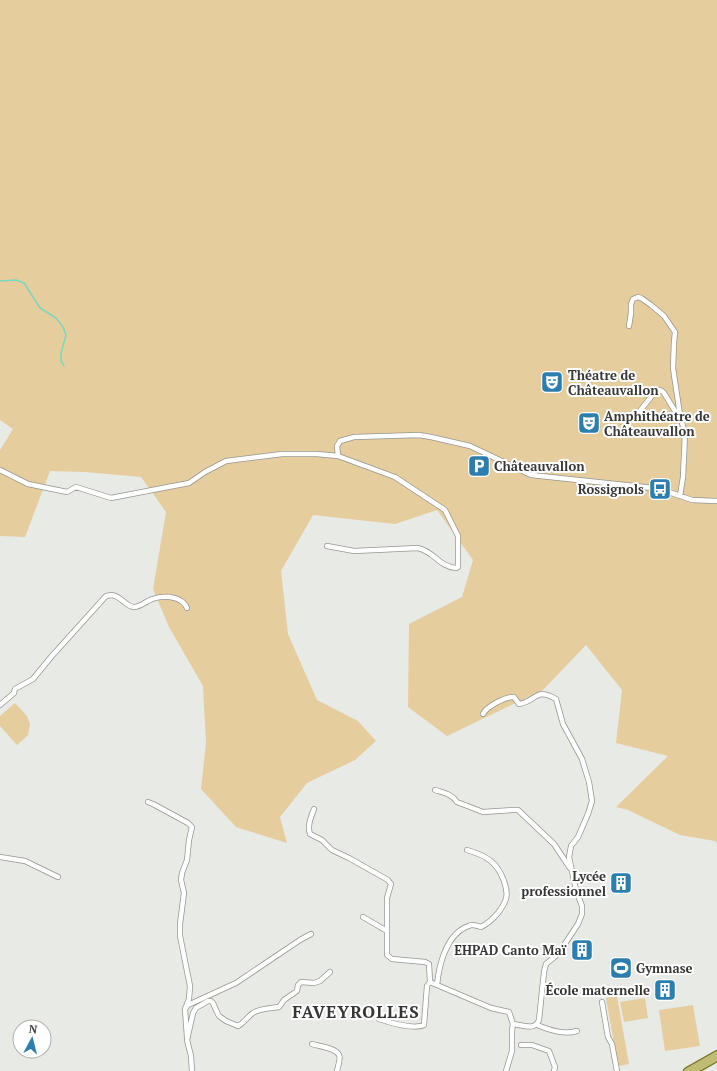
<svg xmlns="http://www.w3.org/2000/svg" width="717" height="1071" viewBox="0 0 717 1071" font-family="'PT Serif',serif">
  <rect width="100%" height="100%" fill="#e8eae6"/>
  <path fill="#e6cd9e" d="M0 0H717V843L715 841 680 835 628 810 616 807 668 756 616 743 622 690 586 645 543 690 447 736 408 707 409 624 462 597 473 560 437 510 395 524 313 515 281 571 288 634 317 700 358 721 376 741 355 760 307 783 280 817 287 843 236 827 201 789 206 743 203 686 169 627 153 589 166 512 141 477 85 472 50 471 25 537 0 536V450L13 429 0 420Z
    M15 703 27 716 30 724 28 735 17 745 0 726V716Z
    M617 996 629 1064 618 1066 606 998Z
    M645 998 648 1018 624 1022 620 1002Z
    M693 1005 700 1046 665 1051 659 1010Z"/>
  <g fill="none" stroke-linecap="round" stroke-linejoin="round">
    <path stroke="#7bd7bc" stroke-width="1.5" d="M0 281 16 280 24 283 40 308 56 318 63 327 66 335 61 353V361L64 366"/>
    <g stroke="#949692" stroke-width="6">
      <path id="minor" d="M629 326 631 313V304L633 299 638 297 641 298 651 305 664 316 675 332 674 342 673 368 680 415 685 434 683 477 680 496
        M625 428 628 420 635 417 655 392 658 390 662 391 664 393 675 411 680 416
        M338 456 337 446 340 441 354 437 419 435 431 437 470 446 531 475 644 487 660 489 692 500 717 501
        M0 470 28 484 67 492 76 487 111 498 189 483 205 472 226 461 282 454H317L338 456 395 477 445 510 458 536V567L456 568C438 566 435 552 418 548L354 551 327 546
        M0 705 14 693 15 689 33 679 51 657 106 596C108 596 110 595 112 595 121 596 126 607 134 607 139 607 144 603 148 601 157 596 172 595 181 601 184 602 186 606 187 608
        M483 714C486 707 506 696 514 697L519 704C537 701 535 687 556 699L563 724 582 759 589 782 592 801 588 814 578 837 571 846 569 857 576 890 582 906V914L578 924 559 953 546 964 544 972 539 1020C535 1031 523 1025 513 1024
        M435 790C444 793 452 794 457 802L483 812 512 810H518L554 844 570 868
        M148 802 153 804 188 823 192 827 189 840 187 860 182 873 181 880 184 893 180 924V936L190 986 189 999 185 1009
        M314 809C311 817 307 826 310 834L322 840 332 850 349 858 388 880 391 884 387 898V955L392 959 425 962 429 964 430 982 427 986 424 1025C413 1030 391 1023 379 1019
        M0 857 25 861 58 877
        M363 917 387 931
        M430 982 491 1008 509 1012 513 1024 512 1031V1051L506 1071
        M437 985C439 965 446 936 466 927 467 927 470 925 472 925 475 925 478 926 481 927 489 923 493 919 498 913 507 901 509 895 504 881 497 862 487 856 467 850
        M602 1002 608 1037 612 1044 617 1071
        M537 1025C550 1030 563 1035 577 1031
        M187 1037 185 1009 188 1005 236 983 300 940 311 934
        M312 1044C318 1046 336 1048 339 1055 341 1059 338 1066 337 1071
        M521 1045H532L549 1051 555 1067 554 1071
        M192 1071 191 1056 187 1040 193 1013 196 1008 208 1001H211L213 1003 216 1010 219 1016 226 1021 238 1026C244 1023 247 1017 253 1013 258 1009 272 1008 279 1007L284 1000 297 991 298 985 301 982 314 983 320 981 330 972"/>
    </g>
    <g stroke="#747020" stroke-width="8">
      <path id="major" d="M687 1071 717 1054
        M694 1071 717 1058"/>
    </g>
    <use href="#minor" stroke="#fff" stroke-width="4.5"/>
    <use href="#major" stroke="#c0bc73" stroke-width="5.5"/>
  </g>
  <defs>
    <g id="theatre-square" transform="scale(1.15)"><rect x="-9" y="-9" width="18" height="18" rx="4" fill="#2c7eaf" stroke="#fff"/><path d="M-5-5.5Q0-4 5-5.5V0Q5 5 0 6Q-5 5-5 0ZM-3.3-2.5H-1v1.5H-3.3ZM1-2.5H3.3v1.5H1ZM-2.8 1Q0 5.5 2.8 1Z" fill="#fff"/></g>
    <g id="parking-square" transform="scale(1.15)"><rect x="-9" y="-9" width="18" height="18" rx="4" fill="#2c7eaf" stroke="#fff"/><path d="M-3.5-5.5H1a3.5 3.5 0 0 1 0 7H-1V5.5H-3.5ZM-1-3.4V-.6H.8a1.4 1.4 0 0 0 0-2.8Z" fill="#fff"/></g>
    <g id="bus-square" transform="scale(1.15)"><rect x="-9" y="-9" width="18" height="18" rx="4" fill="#2c7eaf" stroke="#fff"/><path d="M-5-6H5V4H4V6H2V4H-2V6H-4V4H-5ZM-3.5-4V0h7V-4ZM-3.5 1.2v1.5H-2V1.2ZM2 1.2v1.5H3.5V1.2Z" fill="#fff"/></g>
    <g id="building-square" transform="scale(1.15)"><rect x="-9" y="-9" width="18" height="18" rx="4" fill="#2c7eaf" stroke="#fff"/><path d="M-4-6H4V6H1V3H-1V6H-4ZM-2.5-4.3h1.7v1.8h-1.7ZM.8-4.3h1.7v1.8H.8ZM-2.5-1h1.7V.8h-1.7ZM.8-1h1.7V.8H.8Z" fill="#fff"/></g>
    <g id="stadium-square" transform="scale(1.15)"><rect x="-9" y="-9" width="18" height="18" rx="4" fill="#2c7eaf" stroke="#fff"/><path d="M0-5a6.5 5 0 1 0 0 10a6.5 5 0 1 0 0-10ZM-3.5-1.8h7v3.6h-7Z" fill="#fff"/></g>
  </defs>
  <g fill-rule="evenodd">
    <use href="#theatre-square" x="552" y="382"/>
    <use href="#theatre-square" x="589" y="423"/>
    <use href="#parking-square" x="479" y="466"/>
    <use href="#bus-square" x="660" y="489"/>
    <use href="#building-square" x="621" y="883"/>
    <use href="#building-square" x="582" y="950"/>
    <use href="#stadium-square" x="621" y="968"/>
    <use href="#building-square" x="665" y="990"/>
  </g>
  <g text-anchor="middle" stroke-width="4" stroke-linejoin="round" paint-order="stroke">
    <g font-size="13" font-weight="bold" fill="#363735" stroke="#fff" text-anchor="start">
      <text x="568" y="380">Théatre de<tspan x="568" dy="15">Châteauvallon</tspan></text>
      <text x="604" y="421">Amphithéatre de<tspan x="604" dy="15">Châteauvallon</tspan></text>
      <text x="494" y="471">Châteauvallon</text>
      <text x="644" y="494" text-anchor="end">Rossignols</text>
      <text x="606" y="881" text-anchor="end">Lycée<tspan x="606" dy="15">professionnel</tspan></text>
      <text x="566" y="955" text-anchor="end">EHPAD Canto Maï</text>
      <text x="636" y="973">Gymnase</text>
      <text x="650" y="995" text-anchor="end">École maternelle</text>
    </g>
    <g font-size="17" font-weight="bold" letter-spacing="1" fill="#363735" stroke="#fff">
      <text x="356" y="1018">FAVEYROLLES</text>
    </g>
  </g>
  <g transform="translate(32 1039) rotate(7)"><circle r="19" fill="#ffffff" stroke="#afafae"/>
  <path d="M0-3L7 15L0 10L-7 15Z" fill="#2c7eaf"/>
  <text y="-6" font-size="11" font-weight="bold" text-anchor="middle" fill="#363735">N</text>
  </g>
</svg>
